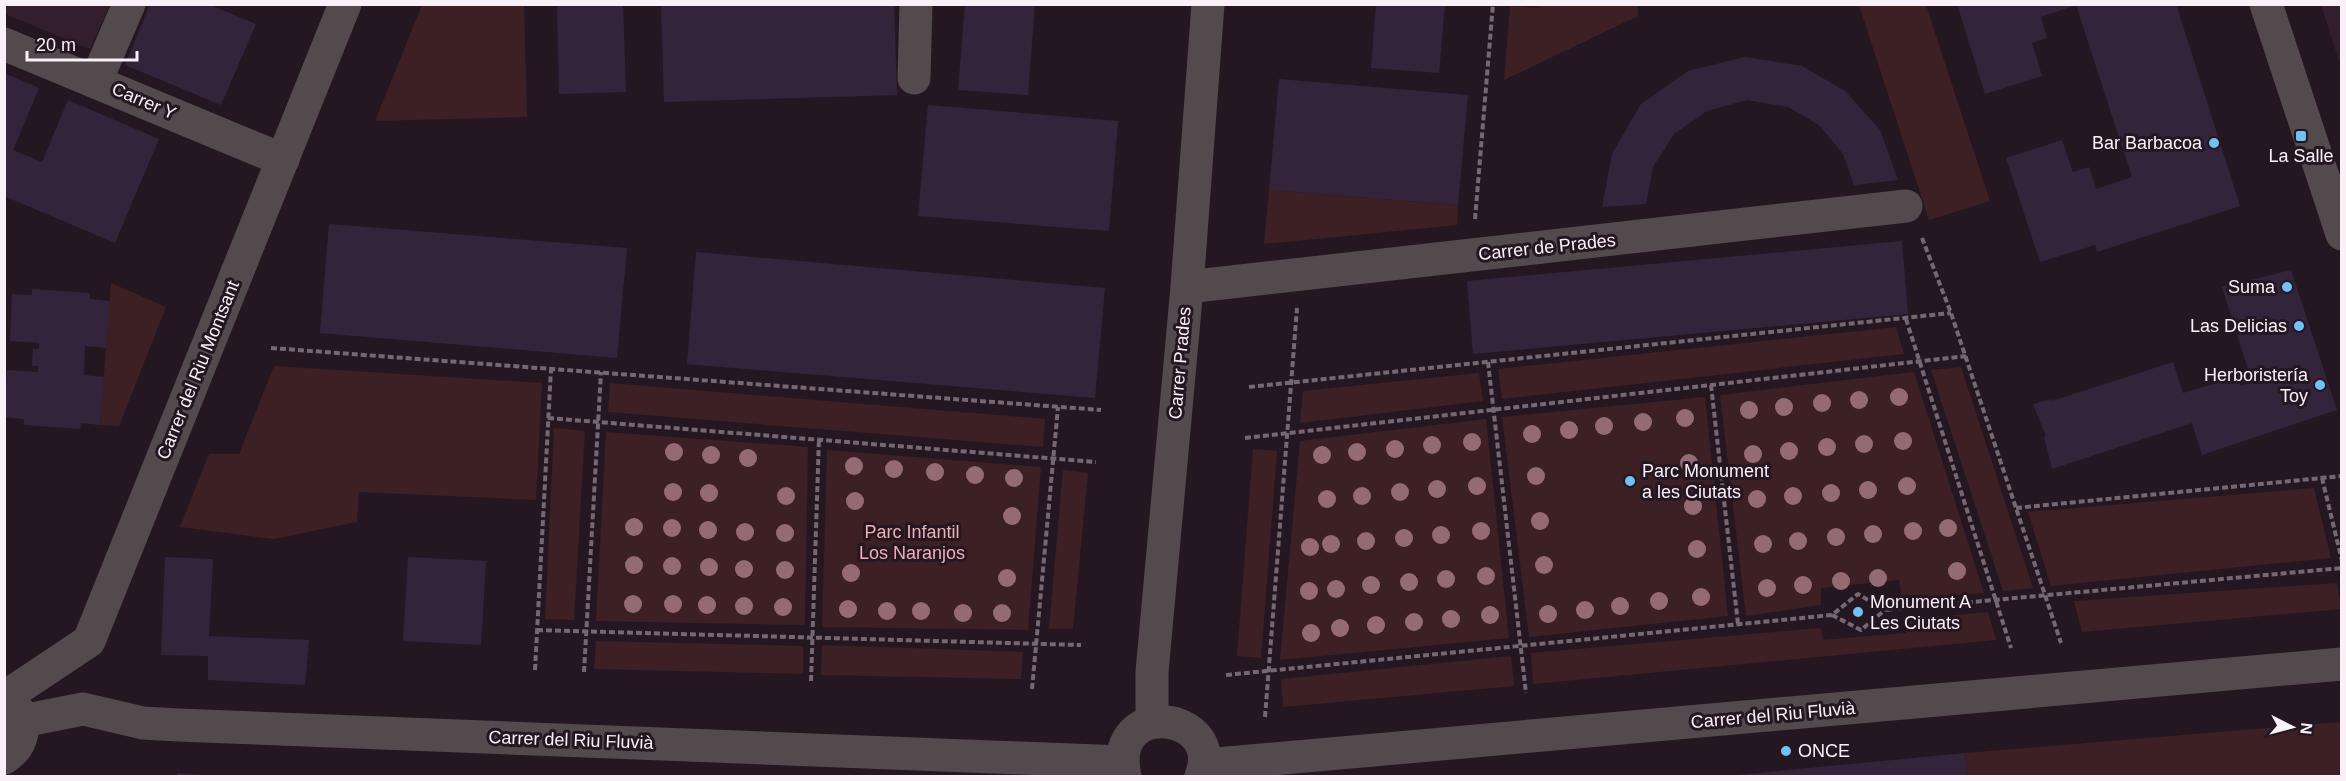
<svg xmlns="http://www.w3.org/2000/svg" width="2346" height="781" viewBox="0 0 2346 781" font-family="Helvetica,sans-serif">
  <rect width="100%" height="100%" fill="#251722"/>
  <path fill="#321e2d" d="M4 5 5 4 110 5 90 49 5 14Z
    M2321 5H2341V67Z"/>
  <path fill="#3c2023" d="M1540 4 1637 5 1638 16 1504 80 1510 6 1539 8Z
    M422 5H524L527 117 375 121Z
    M1859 5H1926L1990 201 1929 220Z
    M1269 190 1458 205 1457 225 1264 244Z
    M111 283 166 307 119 426 100 425Z
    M1896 327 1904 354 1502 399 1498 369Z
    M274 366 542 383 536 500 359 492 357 522 274 539 180 527 209 454H239Z
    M1961 367 2033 588 2003 591 1931 370Z
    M1914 372 1984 593 1902 599 1899 580 1821 588V605L1746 616 1720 395Z
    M1479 373 1483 401 1300 423 1303 391Z
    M610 383 1045 419 1043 447 608 412Z
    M1705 397 1728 616 1529 637 1502 417Z
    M1486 419 1509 638 1280 660 1300 441Z
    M554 428 585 431 574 620 545 619Z
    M606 432 808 447 805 625 596 621Z
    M1253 449 1277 451 1261 658 1237 656Z
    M827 450 1041 467 1028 630 822 627Z
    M1063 470 1088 473 1073 629H1049Z
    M2314 488 2331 558 2051 586 2028 512Z
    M2337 583 2341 609 2082 632 2074 601Z
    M1988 612 1996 640 1533 684 1531 653 1821 628 1823 640 1906 633V620Z
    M596 641 803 646V674L594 669Z
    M822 645 1023 652 1021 679 821 675Z
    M1511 656 1514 686 1283 707 1281 679Z
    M2341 722V776H1967L1965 753Z"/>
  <path fill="#34243b" d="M150 4H208L256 24 221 105 125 65Z
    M557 4H623L626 92 559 94Z
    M661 4H894L897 95 664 102Z
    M965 4H1035L1028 95 958 90Z
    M1376 4H1445L1439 73 1371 68Z
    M1957 4H2176L2240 206 2097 252 2095 245 2040 262 2006 158 2062 140 2073 172 2089 167 2096 189 2132 177 2076 5 2041 17 2047 38 2032 43 2042 76 1985 94Z
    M1745 57 1802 66 1845 91 1880 130 1898 180 1854 185 1843 154 1819 125 1788 107 1747 100 1707 111 1674 134 1653 167 1646 204 1602 207 1612 154 1641 104 1688 71Z
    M4 73 39 88 13 150 42 162 68 100 159 139 115 243 4 196Z
    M1279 79 1468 95 1458 205 1269 190Z
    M928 105 1118 121 1109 231 918 216Z
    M329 224 627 248 617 358 320 333Z
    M1902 241 1908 314 1473 354 1467 281Z
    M696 252 1105 288 1095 398 687 364Z
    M2291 270 2337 410 2202 455 2192 423 2052 469 2044 437 2046 436 2033 404 2052 399V401L2173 362 2183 393 2237 377 2240 386 2252 382 2222 287Z
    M32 289 90 293V299L110 301 106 348 85 346 84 375 104 377 100 425 81 423 80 429 24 425V419L4 417 7 370 38 372V366H32L33 349H39V343L10 341 12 294 32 295Z
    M165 557 213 559 209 636 309 640 305 685 208 680V656L161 655Z
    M408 557 486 561 481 645 403 641Z
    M1965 753 1967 776H1738V775Z
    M177 773 205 775V776H177Z"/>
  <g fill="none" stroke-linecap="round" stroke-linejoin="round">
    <path stroke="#756872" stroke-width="4" stroke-dasharray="6 3" stroke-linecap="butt" d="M1475 219 1493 4
      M1922 238 1951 313 2061 643
      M1906 319 2011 648
      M271 348 1101 410
      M1488 362 1526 693
      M1711 385 1738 624
      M1249 387 1951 313
      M548 418 1096 462
      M1245 438 1966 356
      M2322 478 2342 561
      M2016 508 2342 476
      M1832 615 1861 630 1885 610
      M537 630 1081 645
      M535 670 551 369
      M584 672 601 372
      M1226 675 1832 615 1858 594 1885 610 2342 568
      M811 681 819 438
      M1032 689 1058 407
      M1265 717 1297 308"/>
    <path stroke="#534a4d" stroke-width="33" d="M2266 4 2342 234
      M4 44 283 160
      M914 78 916 4
      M96 81 129 4
      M1187 287 1906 206
      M5 697 89 641 345 4
      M22 721 83 709 143 723 178 725 1122 762
      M1152 722V672L1187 287 1208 4
      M4 758C24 746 29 721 13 704
      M1205 765 2342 664
      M1125 776C1107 696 1226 712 1201 776"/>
  </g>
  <g fill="#946b72">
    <circle cx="1899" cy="397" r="9"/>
    <circle cx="1859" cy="400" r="9"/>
    <circle cx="1822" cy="403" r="9"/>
    <circle cx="1784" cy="407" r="9"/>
    <circle cx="1749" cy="410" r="9"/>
    <circle cx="1685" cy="418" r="9"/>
    <circle cx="1643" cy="422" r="9"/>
    <circle cx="1604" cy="426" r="9"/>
    <circle cx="1569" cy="430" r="9"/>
    <circle cx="1532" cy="434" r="9"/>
    <circle cx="1903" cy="441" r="9"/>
    <circle cx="1472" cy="442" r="9"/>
    <circle cx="1864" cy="444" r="9"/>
    <circle cx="1432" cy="445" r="9"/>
    <circle cx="1827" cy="447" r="9"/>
    <circle cx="1395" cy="449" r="9"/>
    <circle cx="1789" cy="451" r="9"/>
    <circle cx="674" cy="452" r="9"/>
    <circle cx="1357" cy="452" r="9"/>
    <circle cx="1753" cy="454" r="9"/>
    <circle cx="711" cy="455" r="9"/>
    <circle cx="1322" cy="455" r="9"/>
    <circle cx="748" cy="458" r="9"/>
    <circle cx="1689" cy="463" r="9"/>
    <circle cx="854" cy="466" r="9"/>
    <circle cx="894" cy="469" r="9"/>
    <circle cx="935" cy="472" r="9"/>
    <circle cx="975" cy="475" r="9"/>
    <circle cx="1536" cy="476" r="9"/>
    <circle cx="1014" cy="478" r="9"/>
    <circle cx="1477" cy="486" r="9"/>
    <circle cx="1907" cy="486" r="9"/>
    <circle cx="1437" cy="489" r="9"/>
    <circle cx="1868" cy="490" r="9"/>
    <circle cx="673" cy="492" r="9"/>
    <circle cx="1400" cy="492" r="9"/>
    <circle cx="709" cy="493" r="9"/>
    <circle cx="1831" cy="493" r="9"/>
    <circle cx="786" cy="496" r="9"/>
    <circle cx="1362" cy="496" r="9"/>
    <circle cx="1793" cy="496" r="9"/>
    <circle cx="1327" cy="499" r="9"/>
    <circle cx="1757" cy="499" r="9"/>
    <circle cx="855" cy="501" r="9"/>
    <circle cx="1693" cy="506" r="9"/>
    <circle cx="1012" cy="516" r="9"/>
    <circle cx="1540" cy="521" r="9"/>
    <circle cx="634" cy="527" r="9"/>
    <circle cx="672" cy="528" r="9"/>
    <circle cx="1948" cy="528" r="9"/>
    <circle cx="708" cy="530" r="9"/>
    <circle cx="1481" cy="531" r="9"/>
    <circle cx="1913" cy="531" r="9"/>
    <circle cx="745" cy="532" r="9"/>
    <circle cx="785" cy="533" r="9"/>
    <circle cx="1873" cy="534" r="9"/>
    <circle cx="1441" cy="535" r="9"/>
    <circle cx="1836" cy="537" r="9"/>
    <circle cx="1404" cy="538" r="9"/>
    <circle cx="1366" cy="541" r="9"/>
    <circle cx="1798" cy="541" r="9"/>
    <circle cx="1331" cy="544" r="9"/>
    <circle cx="1763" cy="544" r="9"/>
    <circle cx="1310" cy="547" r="9"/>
    <circle cx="1697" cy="549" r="9"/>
    <circle cx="634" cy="565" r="9"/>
    <circle cx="1544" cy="565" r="9"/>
    <circle cx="672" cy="566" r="9"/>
    <circle cx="709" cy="567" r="9"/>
    <circle cx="744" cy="569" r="9"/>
    <circle cx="785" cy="570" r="9"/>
    <circle cx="1957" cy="571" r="9"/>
    <circle cx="851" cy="573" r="9"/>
    <circle cx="1486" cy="576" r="9"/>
    <circle cx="1007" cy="578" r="9"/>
    <circle cx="1878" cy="578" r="9"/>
    <circle cx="1446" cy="579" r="9"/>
    <circle cx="1841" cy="581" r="9"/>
    <circle cx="1409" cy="582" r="9"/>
    <circle cx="1371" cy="585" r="9"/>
    <circle cx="1803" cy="585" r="9"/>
    <circle cx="1767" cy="588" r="9"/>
    <circle cx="1336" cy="589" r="9"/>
    <circle cx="1309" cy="591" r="9"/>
    <circle cx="1701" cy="597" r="9"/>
    <circle cx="1659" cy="601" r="9"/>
    <circle cx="633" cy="604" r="9"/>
    <circle cx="673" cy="604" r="9"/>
    <circle cx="707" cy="605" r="9"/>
    <circle cx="744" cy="606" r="9"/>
    <circle cx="1620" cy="606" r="9"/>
    <circle cx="783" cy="607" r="9"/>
    <circle cx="848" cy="609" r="9"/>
    <circle cx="1585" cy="610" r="9"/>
    <circle cx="887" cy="611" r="9"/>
    <circle cx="921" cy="611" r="9"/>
    <circle cx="963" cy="613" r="9"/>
    <circle cx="1002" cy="613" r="9"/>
    <circle cx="1548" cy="614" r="9"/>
    <circle cx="1490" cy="615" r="9"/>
    <circle cx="1451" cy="619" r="9"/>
    <circle cx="1414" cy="622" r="9"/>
    <circle cx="1376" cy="625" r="9"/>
    <circle cx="1340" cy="628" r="9"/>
    <circle cx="1311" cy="633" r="9"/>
  </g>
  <g fill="#72c1f5" stroke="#251722" stroke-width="2">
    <rect x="2295" y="130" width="12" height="12" rx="3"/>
    <circle cx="2214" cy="143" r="6"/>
    <circle cx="2287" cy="287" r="6"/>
    <circle cx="2299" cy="326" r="6"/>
    <circle cx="2320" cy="385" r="6"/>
    <circle cx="1630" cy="481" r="6"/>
    <circle cx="1858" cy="612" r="6"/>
    <circle cx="1786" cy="751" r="6"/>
  </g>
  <g text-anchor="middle" stroke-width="6" stroke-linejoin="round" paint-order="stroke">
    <g font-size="18" fill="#faf0f7" stroke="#251722">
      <text transform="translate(144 101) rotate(23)" y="6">Carrer Y</text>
      <text transform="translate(1547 247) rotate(-6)" y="6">Carrer de Prades</text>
      <text transform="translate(1180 363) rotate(-85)" y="6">Carrer Prades</text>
      <text transform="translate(198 370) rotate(-68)" y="6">Carrer del Riu Montsant</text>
      <text transform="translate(1773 715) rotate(-5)" y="6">Carrer del Riu Fluvià</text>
      <text transform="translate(571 740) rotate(2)" y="6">Carrer del Riu Fluvià</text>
    </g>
    <g font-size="18" fill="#faf0f7" stroke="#251722" text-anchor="end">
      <text x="2202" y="149">Bar Barbacoa</text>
      <text x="2301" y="162" text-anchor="middle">La Salle</text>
      <text x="2275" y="293">Suma</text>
      <text x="2287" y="332">Las Delicias</text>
      <text x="2308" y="381">Herboristería<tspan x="2308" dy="21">Toy</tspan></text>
      <text x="1642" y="477" text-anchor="start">Parc Monument<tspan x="1642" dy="21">a les Ciutats</tspan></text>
      <text x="1870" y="608" text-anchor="start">Monument A<tspan x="1870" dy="21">Les Ciutats</tspan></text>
      <text x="1798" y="757" text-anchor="start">ONCE</text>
    </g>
    <g font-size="18" fill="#efafb4" stroke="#251722">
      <text x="912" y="538">Parc Infantil<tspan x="912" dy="21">Los Naranjos</tspan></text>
    </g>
  </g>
  <rect width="2346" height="781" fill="none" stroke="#faf0f7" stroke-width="12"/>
  <g transform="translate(2292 727) rotate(96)" stroke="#251722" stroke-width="4.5" paint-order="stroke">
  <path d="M0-4.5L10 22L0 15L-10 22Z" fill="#faf0f7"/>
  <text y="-9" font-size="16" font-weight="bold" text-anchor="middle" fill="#faf0f7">N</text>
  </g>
  <path d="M27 51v9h110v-9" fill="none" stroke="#faf0f7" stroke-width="3"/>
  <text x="36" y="51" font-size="18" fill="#faf0f7" stroke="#251722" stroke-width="4.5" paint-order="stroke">20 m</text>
</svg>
